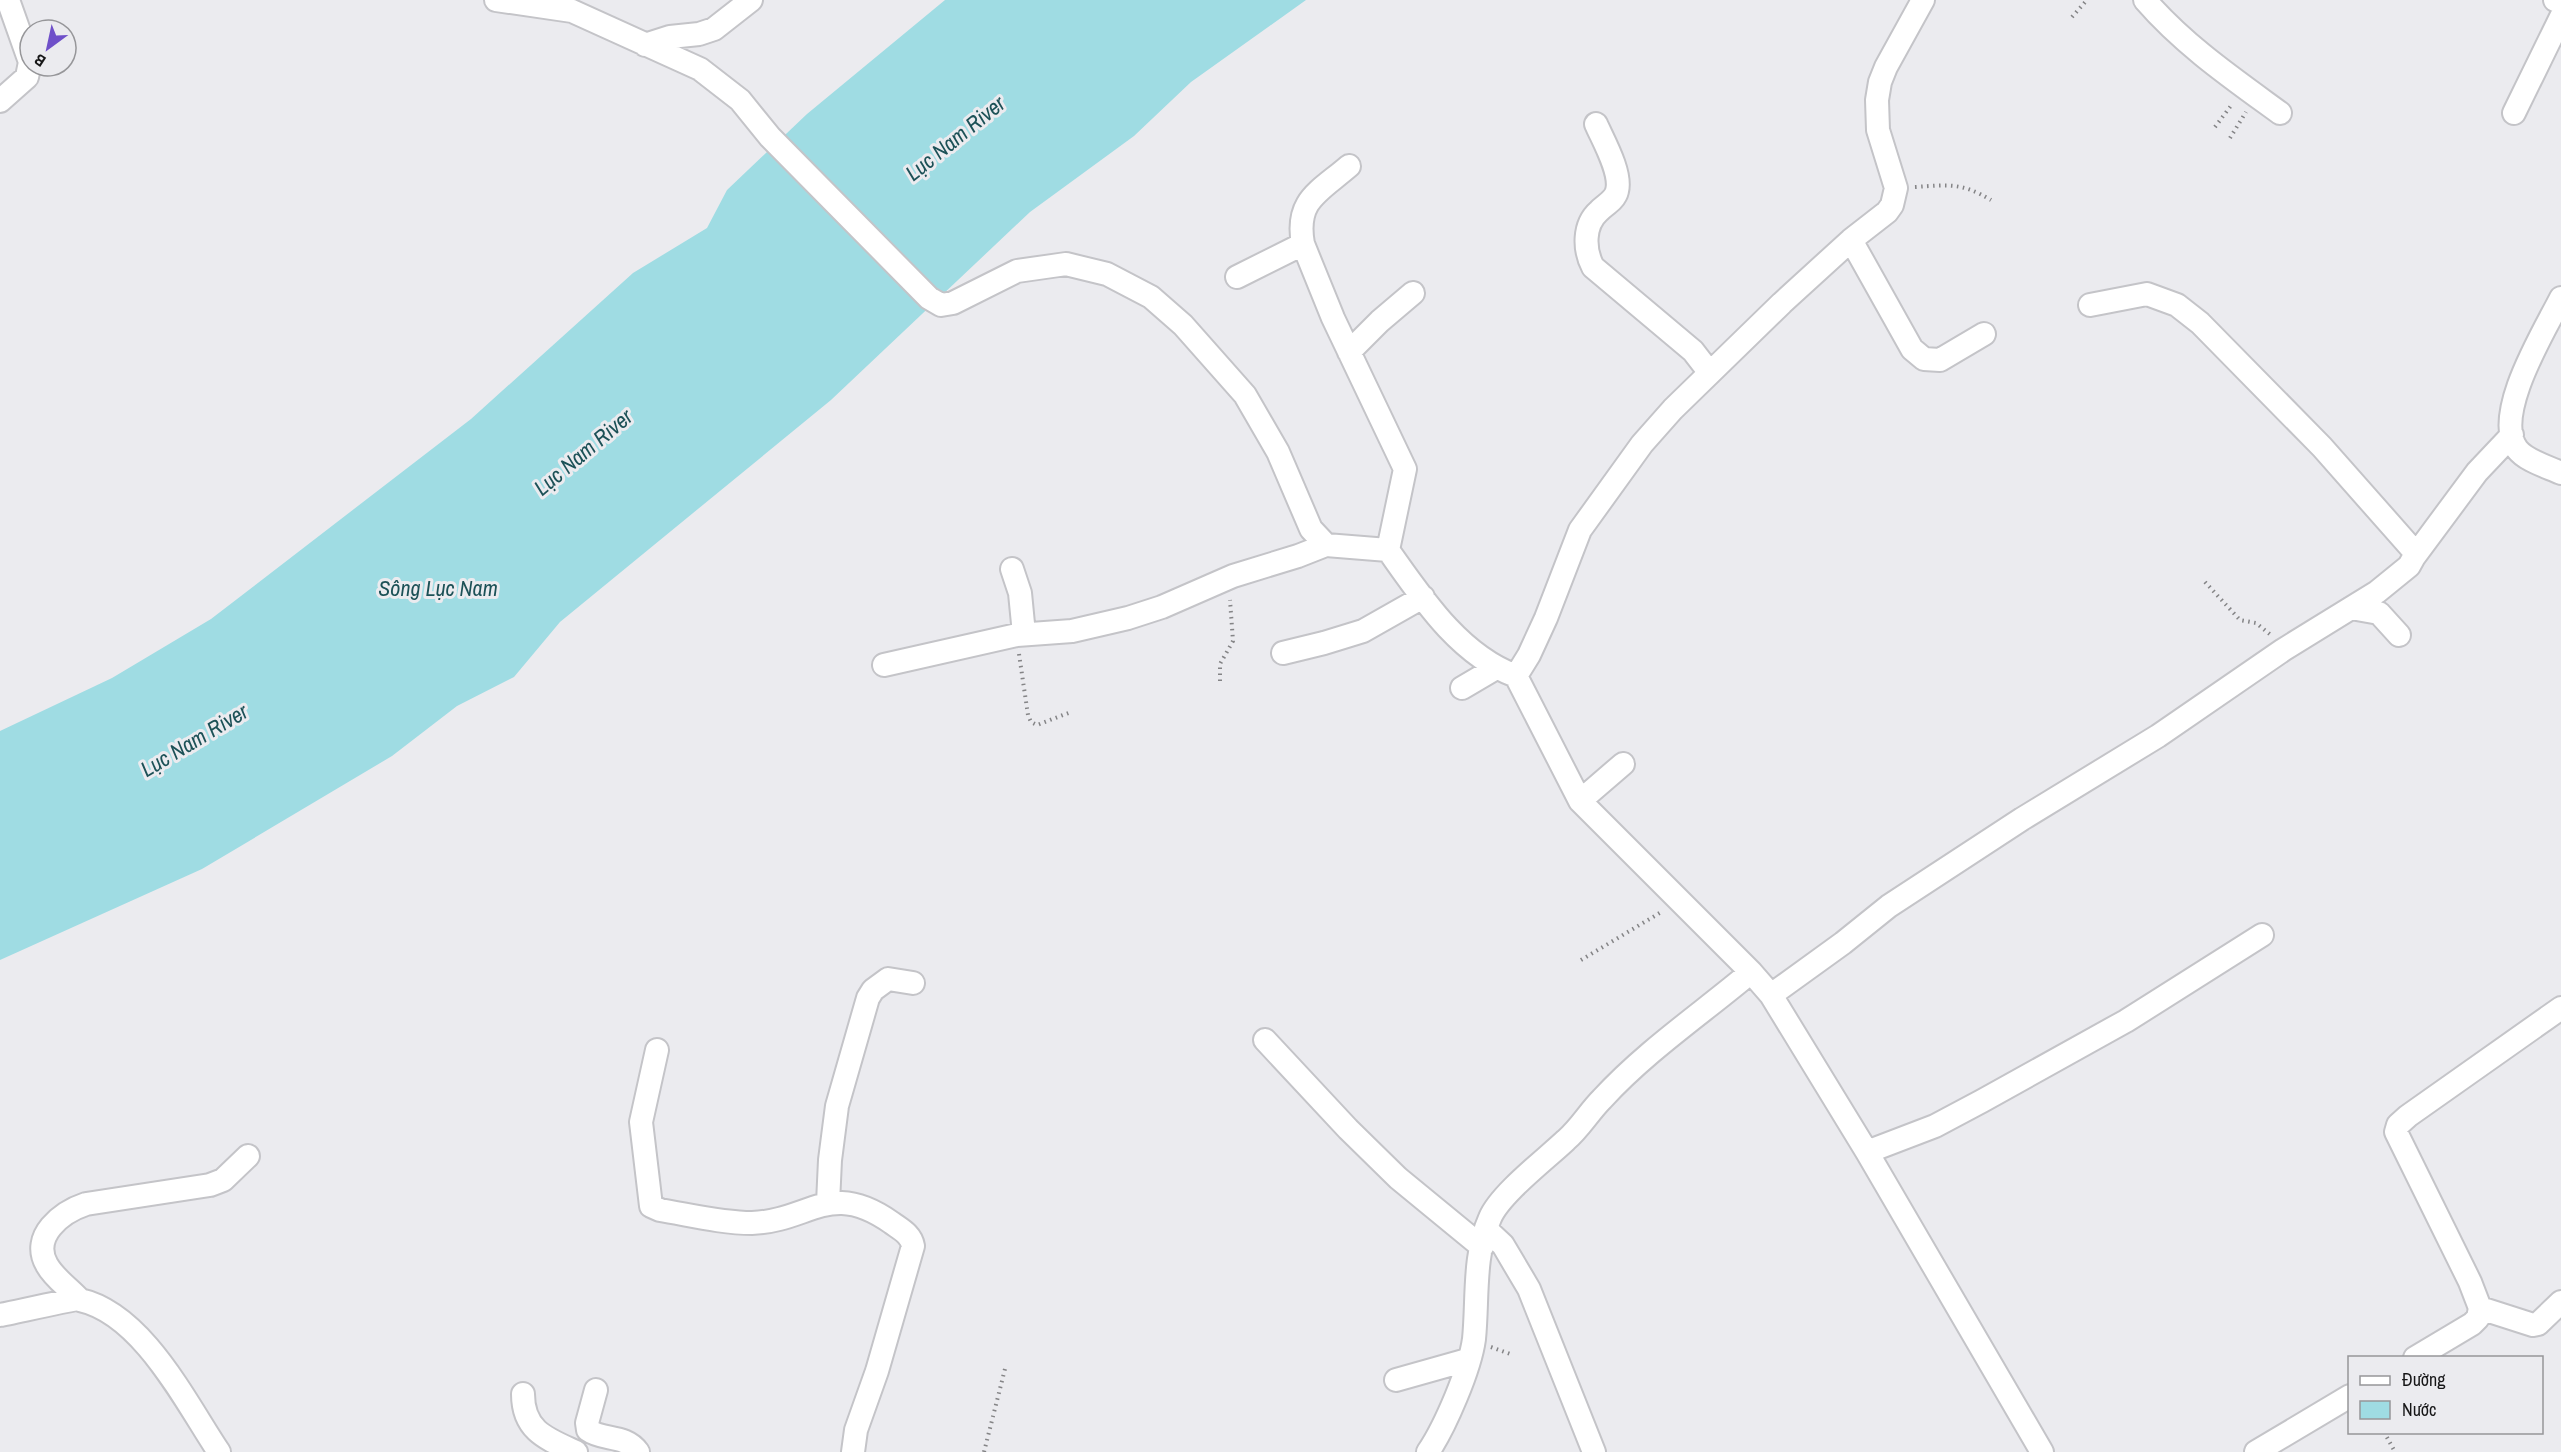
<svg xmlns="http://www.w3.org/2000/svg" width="2561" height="1452" viewBox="0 0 2561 1452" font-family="'Archivo Narrow',sans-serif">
  <rect width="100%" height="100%" fill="#ebebef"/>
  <path fill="#9fdce3" d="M945 0H1306L1191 82 1134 136 1030 212 831 400 560 622 514 677 457 706 392 756 202 869 0 960V731L112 678 211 619 471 419 633 273 707 228 727 190 807 114Z"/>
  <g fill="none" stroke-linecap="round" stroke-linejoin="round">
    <g stroke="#c4c4c8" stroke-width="26">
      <path id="minor" d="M8 0 30 62
        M496 0 572 11 700 69 740 100 770 137 929 298 941 305 953 303 1017 271 1066 264 1107 274 1151 297 1183 325 1245 395 1278 452 1311 529 1326 545 1388 550C1422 598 1459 655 1516 676L1580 801 1751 972 1771 995 1867 1152 2042 1452
        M2145 0C2184 45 2232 78 2280 113
        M2555 0 2561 3
        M645 45 670 37 699 34 714 29 751 0
        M0 101 27 77 30 62
        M2514 113 2561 17
        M1596 124C1603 140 1622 173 1617 191 1615 200 1605 205 1599 211 1583 225 1584 250 1593 267L1693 351 1710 373
        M1349 166C1319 192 1295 200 1303 244L1333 318 1405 469 1388 550
        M1851 240 1912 349 1924 359 1940 360 1984 334
        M1237 277 1303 244
        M2561 298C2545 330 2492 415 2517 449 2526 461 2548 467 2561 473
        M1349 352 1380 321 1413 293
        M2414 557 2477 472 2512 435
        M1012 569 1020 593 1024 634
        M2351 608 2379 613 2399 635
        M1283 653 1324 643 1363 631 1423 597
        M884 665 1017 635 1072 631 1128 618 1162 607 1233 576 1298 556 1326 545
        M1516 676 1529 655 1546 618 1580 530 1642 444 1673 409 1782 303 1851 240 1887 212 1892 205 1896 188 1878 130 1877 100 1880 82 1886 67 1923 0
        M1462 688 1496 668
        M1580 801 1623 764
        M1771 995 1843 943 1889 906 2022 819 2158 736 2283 650 2377 592 2409 566 2414 557 2413 550 2322 447 2200 323 2177 305 2147 294 2090 305
        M1265 1040 1348 1129 1398 1178 1482 1247
        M657 1050 641 1122 651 1206 660 1210C690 1215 722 1223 752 1223 810 1221 830 1179 892 1223 900 1229 911 1234 913 1246L877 1371 856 1430 853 1452
        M1867 1152 1935 1126 1982 1101 2126 1021 2262 935
        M828 1203 830 1160 837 1106 868 998 873 990 888 979 913 983
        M1487 1230 1503 1245 1529 1289 1594 1452
        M79 1299C69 1288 54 1278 47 1265 30 1236 62 1212 86 1204L210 1185 223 1180 248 1156
        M2480 1308 2533 1325 2538 1324 2561 1302
        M0 1315C13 1313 74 1298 80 1300 143 1314 186 1403 219 1452
        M2415 1358 2472 1324 2478 1318 2480 1308 2470 1282 2396 1132 2398 1125 2408 1116 2561 1008
        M1396 1380 1467 1360
        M596 1390 587 1423 588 1430C603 1441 625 1434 638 1452
        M523 1394C523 1431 547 1439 576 1452
        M1428 1452C1445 1427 1470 1369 1474 1339 1478 1299 1473 1256 1490 1218 1500 1194 1546 1159 1566 1140 1580 1128 1589 1112 1602 1099 1646 1051 1701 1014 1751 972
        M2256 1452 2350 1396"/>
    </g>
    <path stroke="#848486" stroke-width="4" stroke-dasharray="1.5 4.5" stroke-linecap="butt" d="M2072 17 2087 0
      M2215 127 2233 103
      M2230 138 2246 112
      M1915 187C1948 185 1961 182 1991 200
      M2205 582 2240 620 2256 623 2272 636
      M1019 654 1028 715 1031 722 1037 725 1071 712
      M1220 681V664L1233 641 1230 600
      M1581 960 1663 911
      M1491 1347 1513 1355
      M2384 1432 2395 1452
      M984 1452 1006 1365"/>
    <use href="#minor" stroke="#fff" stroke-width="22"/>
  </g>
  <g text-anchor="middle" stroke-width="6" stroke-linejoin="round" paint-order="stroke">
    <g font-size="22" font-style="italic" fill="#1c5157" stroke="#ebebef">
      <text transform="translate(955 138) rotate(-39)" y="8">Lục Nam River</text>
      <text transform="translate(583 452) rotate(-40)" y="8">Lục Nam River</text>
      <text x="438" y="596">Sông Lục Nam</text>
      <text transform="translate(194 740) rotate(-31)" y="8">Lục Nam River</text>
    </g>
  </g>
  <rect x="2348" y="1356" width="195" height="78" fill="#ebebef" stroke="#969699" stroke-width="1.5"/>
  <rect x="2360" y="1376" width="30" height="9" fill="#ffffff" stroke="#969699" stroke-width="1.5"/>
  <text x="2402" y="1386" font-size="18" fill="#161617">Đường</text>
  <rect x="2360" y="1401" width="30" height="18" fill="#9fdce3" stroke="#969699" stroke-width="1.5"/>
  <text x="2402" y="1416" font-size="18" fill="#161617">Nước</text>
  <g transform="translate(48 48) rotate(213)"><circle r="28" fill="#ebebef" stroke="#969699" stroke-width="1.5"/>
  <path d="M0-4.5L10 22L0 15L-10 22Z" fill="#6f50c9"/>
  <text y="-9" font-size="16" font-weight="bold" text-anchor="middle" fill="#161617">B</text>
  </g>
</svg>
